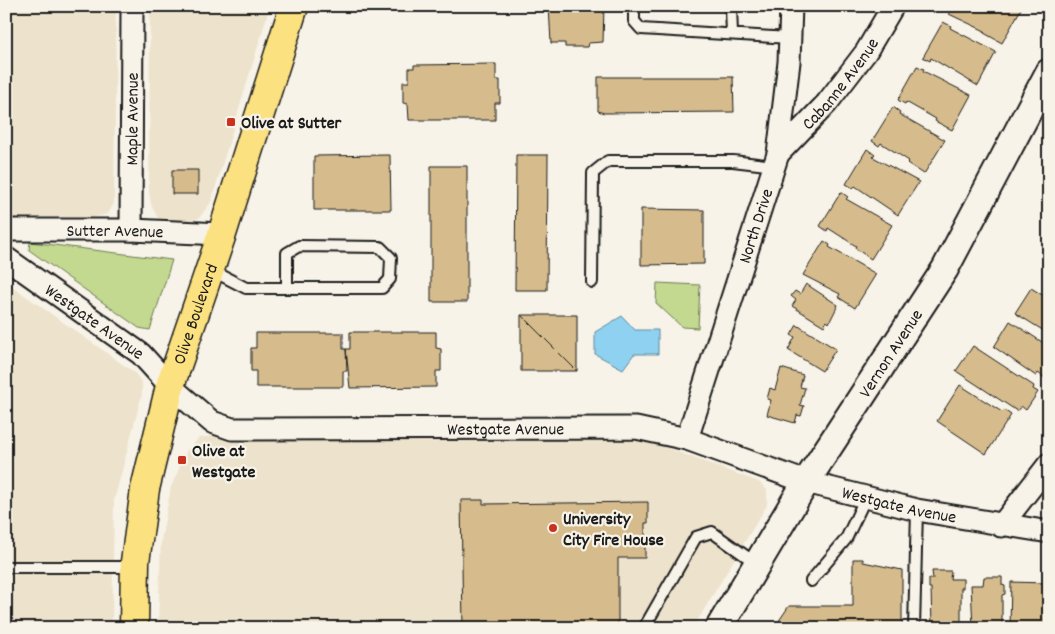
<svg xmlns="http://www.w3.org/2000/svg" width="1055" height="634" viewBox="0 0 1055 634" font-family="Dekko,sans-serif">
  <rect width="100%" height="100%" fill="#f7f3e8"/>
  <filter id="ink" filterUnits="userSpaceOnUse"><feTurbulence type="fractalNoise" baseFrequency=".02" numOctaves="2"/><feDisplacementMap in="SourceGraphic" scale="10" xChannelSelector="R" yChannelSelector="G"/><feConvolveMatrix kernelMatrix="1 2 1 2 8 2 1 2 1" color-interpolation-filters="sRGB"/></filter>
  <g filter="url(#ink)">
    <path fill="#ede2cc" d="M6 6H116L114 203 108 214 94 217H6Z
      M150 6H270L211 202 199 218 183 225 168 224 158 218 152 207 149 193Z
      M6 282 135 373 142 383V394L114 501 112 628H6Z
      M214 436 638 441 659 445 759 482 767 490V505L693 628H158L161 541 171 487 187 450 199 438Z"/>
    <path fill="#c2d98f" stroke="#6f7a56" d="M30 242 172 260 150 330 139 328 29 250Z
      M657 283 700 285 698 328 682 327 656 303Z"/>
    <path fill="#8fd1f1" stroke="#61899c" d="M622 316 635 330H658V354H634L623 369 595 354V332Z"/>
    <path fill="#d6bc8c" stroke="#1c1c1c" d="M549 6H604L603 42 588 43 587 47H565V43H551Z
      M953 6H1020L1022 7 1002 43 984 33 985 31 949 14Z
      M943 22 951 26 950 28 996 52 978 86 931 58 930 61 923 57Z
      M496 64V80H500V103H495V120H409L408 104 403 103V82H409V68H414V65Z
      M917 66 924 69 923 71 971 95 952 130 935 121 936 119 906 102 905 104 898 100Z
      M598 77H733L734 112 604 113 598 111Z
      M893 107 900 112 899 114 945 140 924 174 907 163 909 161 881 143 879 146 872 141Z
      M867 149 875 155 873 157 919 182 898 215 855 186 853 188 846 184Z
      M390 155 391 210H314V156Z
      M516 155H548L547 290H515Z
      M431 166H467V302H431Z
      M172 170H198V194H172Z
      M841 192 848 197 846 199 892 225 871 259 855 248 856 246 828 228 827 231 820 226Z
      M641 209 704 210V264L641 265Z
      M824 241 830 245 829 247 876 274 855 308 838 297 840 294 803 275Z
      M806 284 838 305 829 323 827 321 824 326 792 306 796 300 791 296 795 291 800 294Z
      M1031 288 1049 299V334L1015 313Z
      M521 315 577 371H521Z
      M521 315H577V371Z
      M1010 321 1045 344 1046 342 1049 344V371L1045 378 1038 373 1036 376 994 347Z
      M797 325 836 349 822 371 788 350 795 337 791 335Z
      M350 332H436V348L441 349V371H436V387L350 388 346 349H350Z
      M256 333H343V349H346L347 371H343V387H256V371H251V348H256Z
      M973 346 1034 386 1033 389 1038 392 1026 410 1021 406 1017 411 956 371Z
      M781 368 803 375 800 387 805 388 800 405 804 406 801 416 797 415 795 423 767 415 771 400 767 399 770 388 775 390Z
      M960 385 1002 412 1004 410 1011 415 986 454 937 421Z
      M461 500H483V504L648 502V523H645V558H618V628H463Z
      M853 559H863V562L902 570V628H774L789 606H853Z
      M932 571H951L950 579H963V588H961V628H932L931 588H929V579H933Z
      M984 577H1002V585L1005 586V594L1002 595V628H973L971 585H983Z
      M1011 582 1045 583 1044 628H1010Z"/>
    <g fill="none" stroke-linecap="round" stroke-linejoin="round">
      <g stroke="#1c1c1c" stroke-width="14">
        <path id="service" d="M634 6V21L641 29 790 38
          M731 6 732 34
          M211 270 246 288H382L390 279 391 258 380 247 299 246 287 253V288
          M592 282 593 173 608 161H733L774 166
          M6 567H134
          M811 581 846 539 866 497
          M644 628 696 537 712 532 757 564
          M914 628 917 510"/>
      </g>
      <g stroke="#1c1c1c" stroke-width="25">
        <g id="minor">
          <path id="s1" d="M778 154 827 103 866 52 893 6"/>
          <path id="s2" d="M6 230H131L222 234"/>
          <path id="s3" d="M131 230 132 6"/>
          <path id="s4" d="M6 258 141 354 170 386 212 422 232 429 636 428 687 439 806 482 917 510 1049 532"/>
          <path id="s5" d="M687 439 778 154 789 62 791 6"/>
          <path d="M1001 526 1049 464"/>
        </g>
      </g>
      <g stroke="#1c1c1c" stroke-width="30">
        <g id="tertiary">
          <path id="s6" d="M719 628 806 482 945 269 1049 72"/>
        </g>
      </g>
      <g stroke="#1c1c1c" stroke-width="31">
        <g id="primary">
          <path id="s7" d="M134 628 135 562 145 489 170 386 222 234 294 6"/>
        </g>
      </g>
      <use href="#service" stroke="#f7f3e8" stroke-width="10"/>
      <use href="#minor" stroke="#f7f3e8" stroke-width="21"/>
      <use href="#tertiary" stroke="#f7f3e8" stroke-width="26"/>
      <use href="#primary" stroke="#fbe180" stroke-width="28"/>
    </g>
  </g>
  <g fill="#c8321e" stroke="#f7f3e8" stroke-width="2">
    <rect x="226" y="117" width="10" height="10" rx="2.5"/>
    <rect x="177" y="455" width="10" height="10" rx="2.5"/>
    <circle cx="553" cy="528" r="5"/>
  </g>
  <g text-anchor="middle" stroke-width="4.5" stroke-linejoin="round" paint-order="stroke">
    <g font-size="18" fill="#1c1c1c" stroke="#f7f3e8">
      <text dy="6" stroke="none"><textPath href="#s1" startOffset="94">Cabanne Avenue</textPath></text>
      <text dy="6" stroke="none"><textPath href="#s3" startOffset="111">Maple Avenue</textPath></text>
      <text dy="6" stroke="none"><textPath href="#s5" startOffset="224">North Drive</textPath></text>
      <text dy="6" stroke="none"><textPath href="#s2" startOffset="109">Sutter Avenue</textPath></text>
      <text dy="6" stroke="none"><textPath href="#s7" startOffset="322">Olive Boulevard</textPath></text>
      <text dy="6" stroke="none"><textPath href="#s4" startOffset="109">Westgate Avenue</textPath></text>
      <text dy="6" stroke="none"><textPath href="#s6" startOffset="324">Vernon Avenue</textPath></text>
      <text dy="6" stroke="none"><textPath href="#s4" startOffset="559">Westgate Avenue</textPath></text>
      <text dy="6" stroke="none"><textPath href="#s4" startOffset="964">Westgate Avenue</textPath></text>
    </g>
    <g font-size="18" font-weight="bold" fill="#1c1c1c" stroke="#f7f3e8" text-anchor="start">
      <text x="241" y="128">Olive at Sutter</text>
      <text x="192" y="456">Olive at<tspan x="192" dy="21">Westgate</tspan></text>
      <text x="563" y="524">University<tspan x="563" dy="21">City Fire House</tspan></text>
    </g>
  </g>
  <rect width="1055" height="634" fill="none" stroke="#f7f3e8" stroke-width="25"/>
  <rect x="12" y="12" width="1030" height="609" fill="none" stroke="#1c1c1c" stroke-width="2" filter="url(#ink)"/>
</svg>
